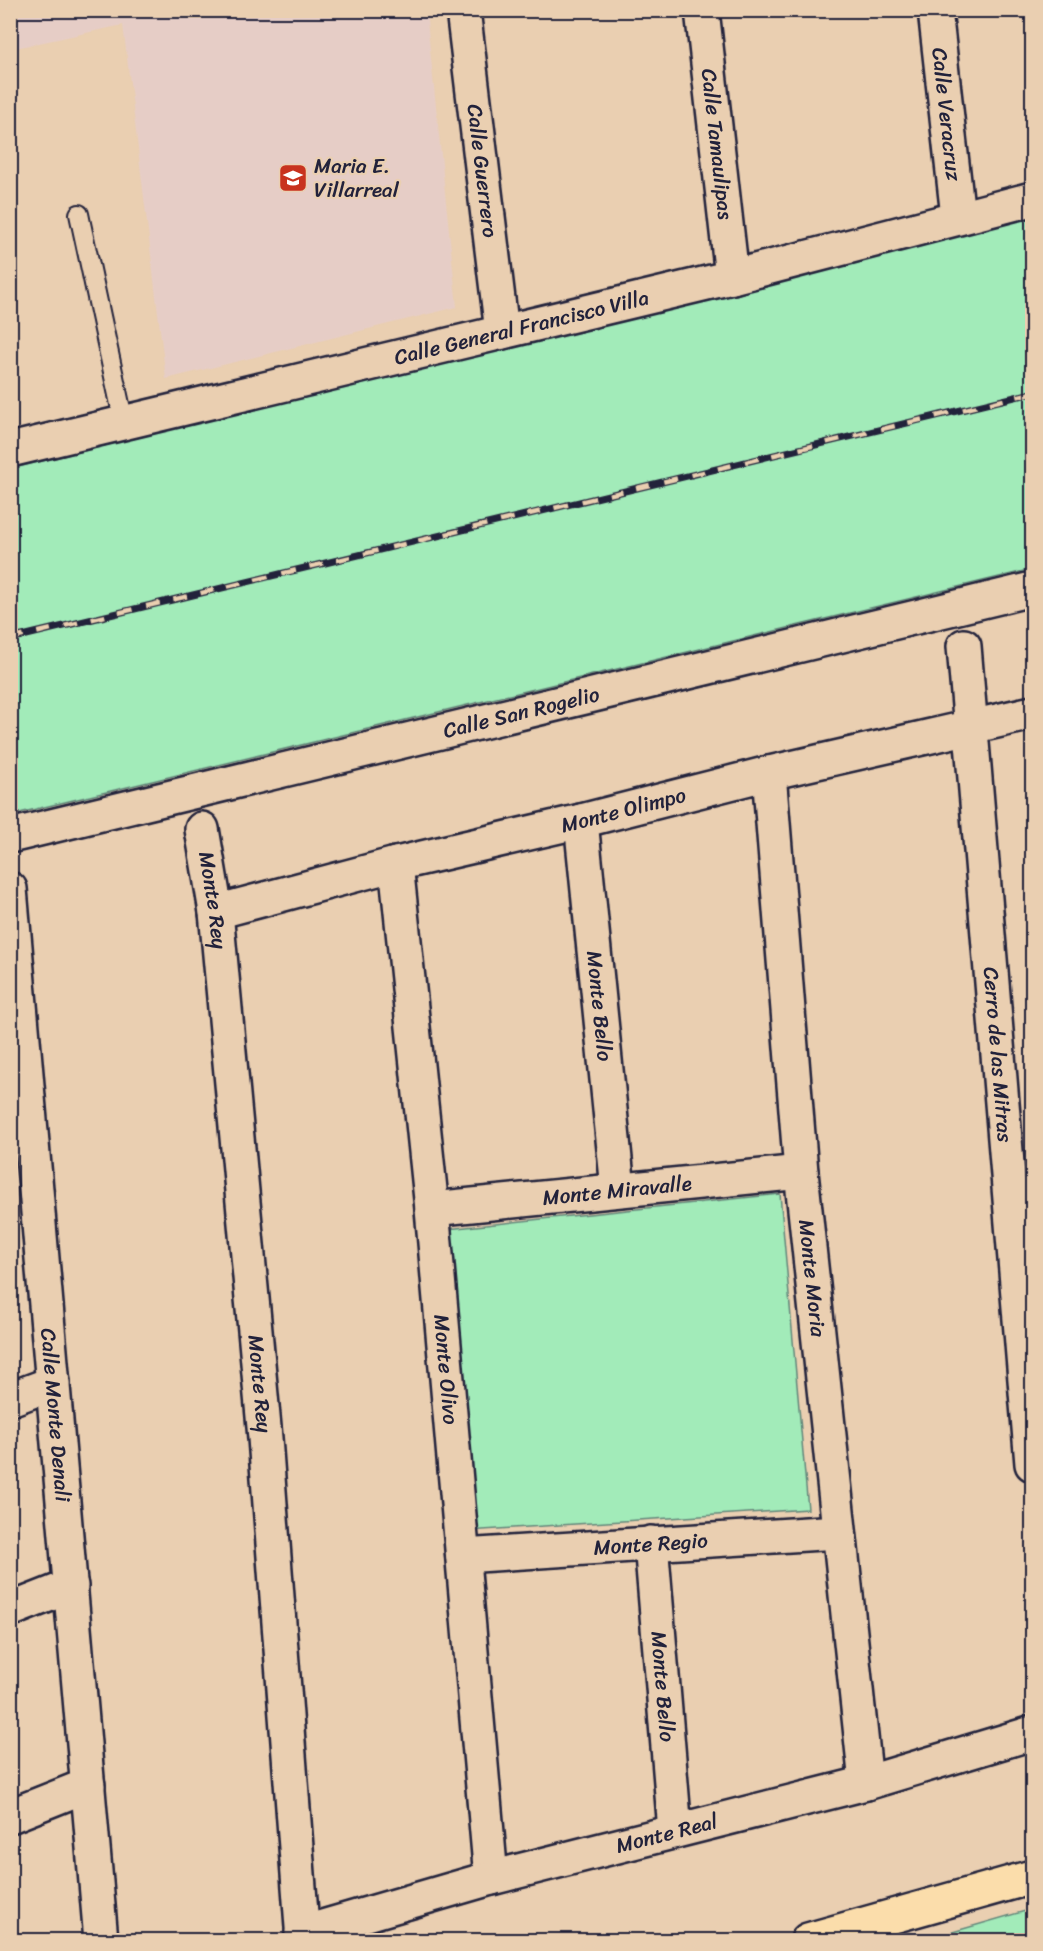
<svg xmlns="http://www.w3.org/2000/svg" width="1043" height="1951" viewBox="0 0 1043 1951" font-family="Sriracha,sans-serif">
  <rect width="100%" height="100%" fill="#eacfb1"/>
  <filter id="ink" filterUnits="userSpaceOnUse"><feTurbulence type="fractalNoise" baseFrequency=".0167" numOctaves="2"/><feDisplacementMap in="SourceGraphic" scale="12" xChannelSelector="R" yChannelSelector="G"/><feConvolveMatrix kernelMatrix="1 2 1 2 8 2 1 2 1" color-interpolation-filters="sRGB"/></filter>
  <g filter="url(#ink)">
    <path fill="#e6cdc6" d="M10 11H426L457 307 166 379 123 25 11 49Z
      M10 95H11L17 159 11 157Z"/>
    <path fill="#a2ebb9" stroke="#62867a" stroke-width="1.5" d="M1032 217V569L11 815 10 469Z
      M780 1194 808 1509 468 1531 447 1229Z
      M1032 1909V1940H925Z"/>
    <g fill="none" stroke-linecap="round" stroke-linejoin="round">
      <g stroke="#22223b" stroke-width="22">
        <path id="lane" d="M79 214 124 423"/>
      </g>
      <g stroke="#22223b" stroke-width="38">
        <g id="street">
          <path id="s1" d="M463 10 502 332"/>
          <path id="s2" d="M702 10 732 277"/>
          <path id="s3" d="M935 10 958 217"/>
          <path id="s4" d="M10 450 732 277 1032 199"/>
          <path id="s5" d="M964 646 1032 1464"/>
          <path id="s6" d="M769 773 801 1172 866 1783"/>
          <path id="s7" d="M581 821 618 1189"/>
          <path id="s8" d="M202 829 216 912 265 1438 303 1940"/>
          <path id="s9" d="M10 836 1032 589"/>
          <path id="s10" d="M396 864 432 1209 491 1878"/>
          <path id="s11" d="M10 889 101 1940"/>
          <path id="s12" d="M216 912 396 864 581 821 769 773 1032 713"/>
          <path id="s13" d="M432 1209 801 1172"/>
          <path d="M10 1399 53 1383"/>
          <path id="s14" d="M651 1543 675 1831"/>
          <path id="s15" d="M463 1556 838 1532"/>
          <path d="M10 1610 71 1586"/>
          <path d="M10 1816 88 1785"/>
          <path id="s16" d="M302 1933 491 1878 866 1783 1032 1733"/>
        </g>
      </g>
      <g stroke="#22223b" stroke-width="38">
        <path id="primary" d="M808 1940 1032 1877"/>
      </g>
      <use href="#lane" stroke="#eacfb1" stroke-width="18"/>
      <use href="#street" stroke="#eacfb1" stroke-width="33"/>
      <use href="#primary" stroke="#fbddab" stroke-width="33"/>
      <g stroke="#22223b" stroke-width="7">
        <path id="rail" d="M10 639 1032 393"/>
      </g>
      <use href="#rail" stroke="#eacfb1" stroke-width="4.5" stroke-dasharray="14" stroke-linecap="butt"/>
    </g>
  </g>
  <defs>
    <g id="school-square" transform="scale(1.5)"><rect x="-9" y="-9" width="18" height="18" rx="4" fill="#c8321e" stroke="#eacfb1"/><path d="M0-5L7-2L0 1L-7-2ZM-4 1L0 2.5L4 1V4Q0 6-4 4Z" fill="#fff"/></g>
  </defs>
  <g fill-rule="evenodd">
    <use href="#school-square" x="293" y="178"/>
  </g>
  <g text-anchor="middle" stroke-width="4.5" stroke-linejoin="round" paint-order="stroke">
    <g font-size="21" fill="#22223b" stroke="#eacfb1">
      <text dy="7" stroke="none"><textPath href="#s3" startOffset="105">Calle Veracruz</textPath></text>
      <text dy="7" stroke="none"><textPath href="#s2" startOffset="135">Calle Tamaulipas</textPath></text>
      <text dy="7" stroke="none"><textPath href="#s1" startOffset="162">Calle Guerrero</textPath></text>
      <text dy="7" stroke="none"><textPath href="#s4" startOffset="526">Calle General Francisco Villa</textPath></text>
      <text dy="7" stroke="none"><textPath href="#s9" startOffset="526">Calle San Rogelio</textPath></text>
      <text dy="7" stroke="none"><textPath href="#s12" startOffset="420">Monte Olimpo</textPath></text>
      <text dy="7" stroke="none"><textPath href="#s8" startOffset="72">Monte Rey</textPath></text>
      <text dy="7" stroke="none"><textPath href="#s7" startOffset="186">Monte Bello</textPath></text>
      <text dy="7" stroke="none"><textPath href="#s5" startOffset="410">Cerro de las Mitras</textPath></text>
      <text dy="7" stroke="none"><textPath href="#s13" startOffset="186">Monte Miravalle</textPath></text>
      <text dy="7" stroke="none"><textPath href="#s6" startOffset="507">Monte Moria</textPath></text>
      <text dy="7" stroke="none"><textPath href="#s10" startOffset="508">Monte Olivo</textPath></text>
      <text dy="7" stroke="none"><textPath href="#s8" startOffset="558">Monte Rey</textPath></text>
      <text dy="7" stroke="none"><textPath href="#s11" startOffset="528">Calle Monte Denali</textPath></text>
      <text dy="7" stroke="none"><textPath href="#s15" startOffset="188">Monte Regio</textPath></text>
      <text dy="7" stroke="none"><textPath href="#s14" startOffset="144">Monte Bello</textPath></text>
      <text dy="7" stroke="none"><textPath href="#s16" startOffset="378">Monte Real</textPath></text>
    </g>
    <g font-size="21" fill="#22223b" stroke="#eacfb1" text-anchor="start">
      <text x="314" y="173">Maria E.<tspan x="314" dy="24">Villarreal</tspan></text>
    </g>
  </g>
  <rect width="1043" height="1951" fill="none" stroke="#eacfb1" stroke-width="36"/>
  <rect x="18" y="18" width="1007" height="1915" fill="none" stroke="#22223b" stroke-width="2" filter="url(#ink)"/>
</svg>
